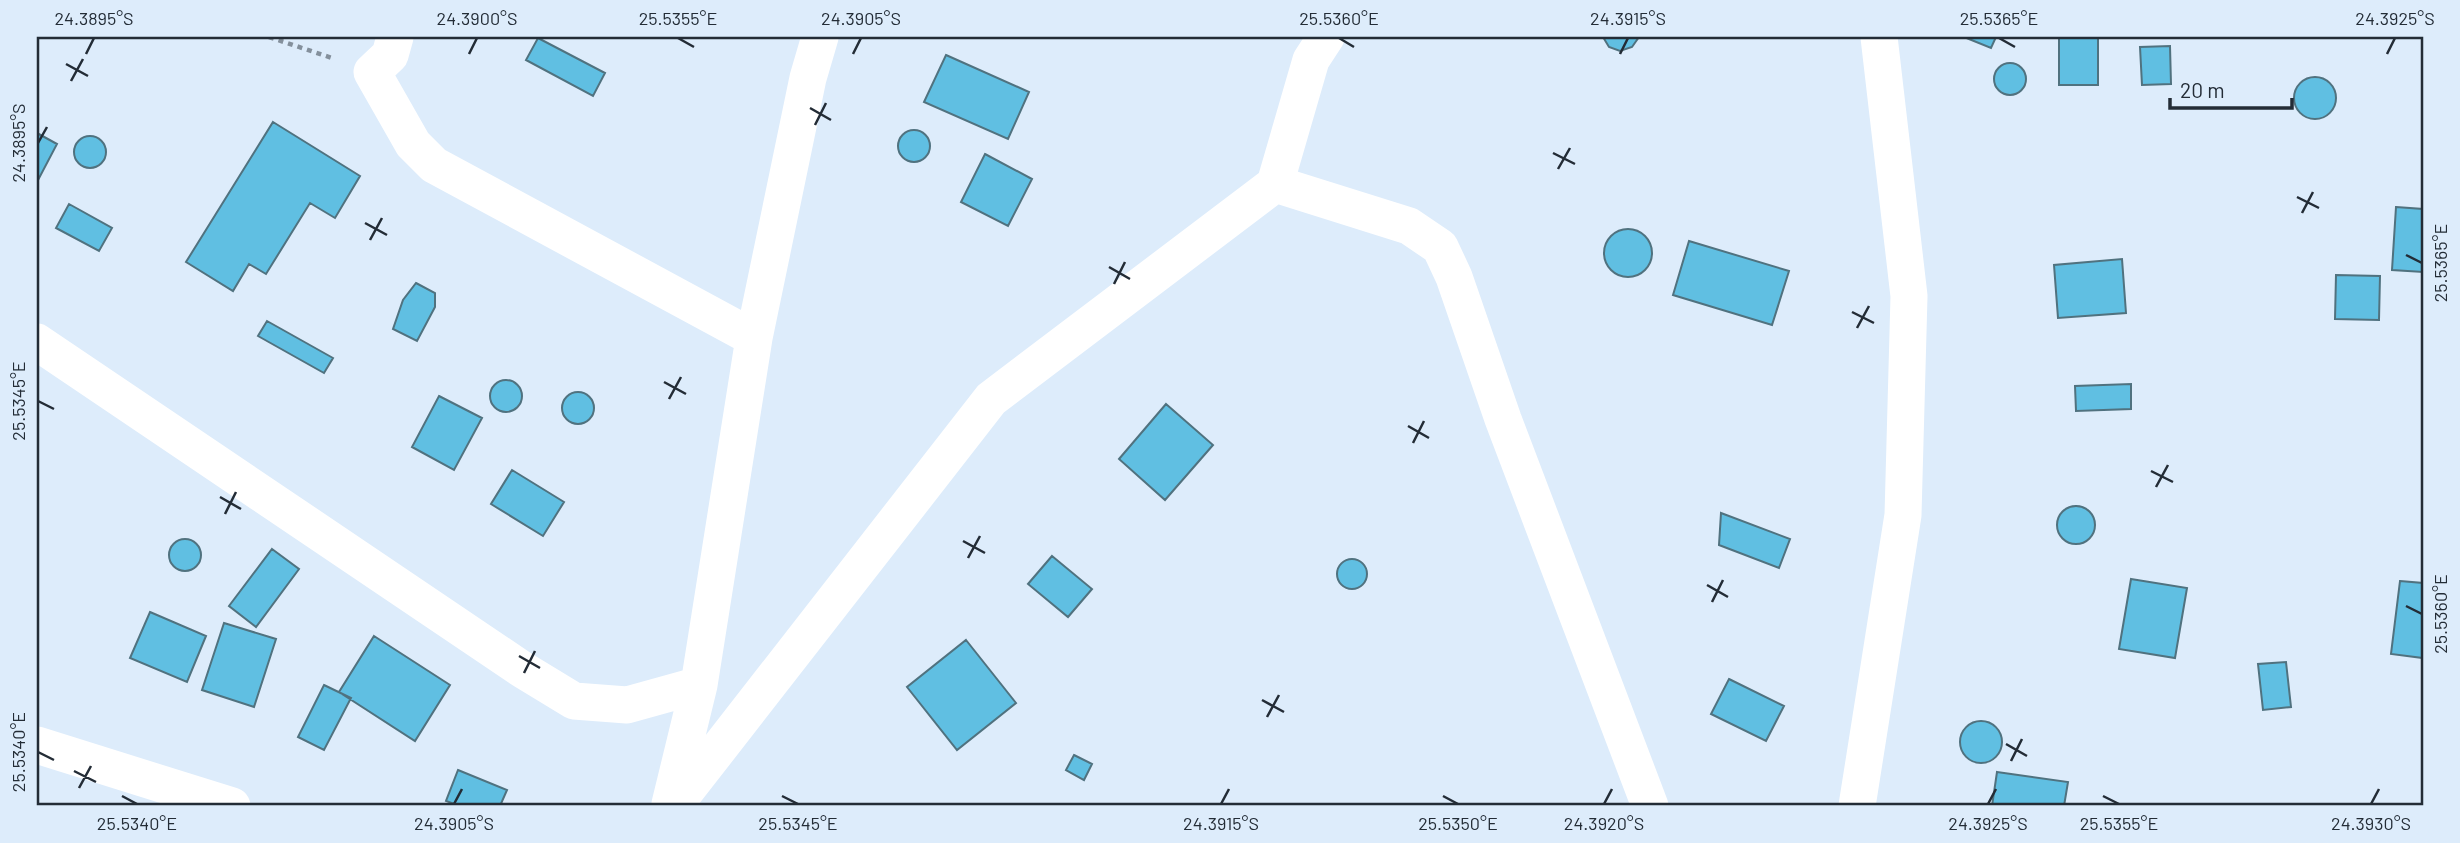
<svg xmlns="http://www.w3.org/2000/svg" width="2460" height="843" viewBox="0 0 2460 843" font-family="Barlow,sans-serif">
  <rect width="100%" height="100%" fill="#ddecfb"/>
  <path fill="#60bfe2" stroke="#50727f" stroke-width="2" d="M1603 37H1639L1632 47 1620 51 1609 47Z
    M1964 37H1996L1991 48Z
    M2059 37H2098V85H2059Z
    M538 38 605 73 593 96 526 60Z
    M2170 46 2171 84 2142 85 2140 47Z
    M946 55 1029 92 1008 139 924 102Z
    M1994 79a16 16 0 1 1 32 0a16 16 0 1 1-32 0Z
    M2294 98a21 21 0 1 1 42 0a21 21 0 1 1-42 0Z
    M273 122 360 176 335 218 310 203 266 274 249 264 233 291 186 262Z
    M898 146a16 16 0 1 1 32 0a16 16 0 1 1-32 0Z
    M37 133 57 144 37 182Z
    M74 152a16 16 0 1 1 32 0a16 16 0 1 1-32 0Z
    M985 154 1032 179 1008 226 961 202Z
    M69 204 112 228 99 251 56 228Z
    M2396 207 2423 209V272L2392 270Z
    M1604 253a24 24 0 1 1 48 0a24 24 0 1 1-48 0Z
    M1689 241 1789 271 1772 325 1673 295Z
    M2122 259 2126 313 2058 318 2054 265Z
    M2336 275 2380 276 2379 320 2335 319Z
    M416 283 435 293V307L417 341 393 329 403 300Z
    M267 321 333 358 324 373 258 336Z
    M490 396a16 16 0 1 1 32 0a16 16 0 1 1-32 0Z
    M2131 384V409L2076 411 2075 386Z
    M562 408a16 16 0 1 1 32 0a16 16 0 1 1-32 0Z
    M439 396 482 418 454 470 412 447Z
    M1166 404 1213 445 1165 500 1119 459Z
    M512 470 564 502 543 536 491 504Z
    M2057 525a19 19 0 1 1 38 0a19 19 0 1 1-38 0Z
    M1721 513 1790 539 1779 568 1719 545Z
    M169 555a16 16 0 1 1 32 0a16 16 0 1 1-32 0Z
    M272 549 299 569 256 627 229 606Z
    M1052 556 1092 589 1068 617 1028 584Z
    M1337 574a15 15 0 1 1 30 0a15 15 0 1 1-30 0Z
    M2131 579 2187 588 2175 658 2119 649Z
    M2400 581 2423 583V658L2391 654Z
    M150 612 206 636 187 682 130 658Z
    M224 623 276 639 254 707 202 690Z
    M374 636 450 685 415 741 339 692Z
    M966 640 1016 703 957 750 907 687Z
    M2286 662 2291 707 2263 710 2258 664Z
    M1729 679 1784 706 1766 741 1711 714Z
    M324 685 351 698 324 750 298 737Z
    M1960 742a21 21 0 1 1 42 0a21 21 0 1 1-42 0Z
    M1074 755 1092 764 1084 780 1066 770Z
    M458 770 507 790 500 806H460L446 801Z
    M1997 772 2068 782 2064 806H1992Z"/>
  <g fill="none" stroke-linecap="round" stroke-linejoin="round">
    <path stroke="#84909c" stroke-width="4.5" stroke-dasharray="5 5" stroke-linecap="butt" d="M269 37 335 59"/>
    <path stroke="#fff" stroke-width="37" d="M395 37 390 55 372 72 413 144 434 165 754 338
      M1275 184 1409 226 1440 247 1454 277 1503 419 1650 806
      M37 342 523 670 574 701 627 705 699 685
      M37 745 232 806
      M670 804 699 685 754 338 808 78 820 37
      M674 806 991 399 1275 184 1311 60 1326 37
      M1857 806 1903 515 1909 296 1879 37"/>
  </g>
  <path fill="none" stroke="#232c36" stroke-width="2.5" d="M678 38 694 47M1339 38 1354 47M1999 38 2015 47M86 54 94 38M469 54 477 38M853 54 861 38M1620 54 1628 38M2387 54 2395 38M66 64 88 76M71 81 83 59M810 108 831 120M815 125 826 103M38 143 47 127M1553 153 1575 164M1558 169 1570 148M2297 197 2319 208M2302 213 2313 192M365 223 387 235M370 240 382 218M2406 255 2422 263M1109 267 1130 279M1114 284 1125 262M1852 312 1874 323M1857 328 1869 306M664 382 686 394M669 399 681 377M38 401 54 409M1408 426 1429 438M1413 443 1424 421M2151 471 2173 482M2156 487 2168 465M220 497 241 509M225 514 236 492M963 541 985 553M968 558 980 536M1707 585 1728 597M1712 602 1723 580M2406 606 2422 614M519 656 540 668M524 673 535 651M1262 700 1284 712M1267 717 1279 695M2006 744 2027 756M38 752 54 760M2011 761 2022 739M74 771 96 782M79 788 91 766M122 796 137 804M782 796 798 804M1443 796 1458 804M2103 796 2119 804M454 804 462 789M1221 804 1229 789M1604 804 1612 789M1988 804 1996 789M2371 804 2379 789"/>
  <rect width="2460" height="843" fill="none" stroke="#ddecfb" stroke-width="77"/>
  <path d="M2170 98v10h122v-10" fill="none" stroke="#232c36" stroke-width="3.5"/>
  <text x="2180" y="98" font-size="21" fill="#232c36" stroke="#ddecfb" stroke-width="5" paint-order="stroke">20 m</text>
  <rect x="38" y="38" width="2384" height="766" fill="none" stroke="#232c36" stroke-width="2.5"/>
  <g font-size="18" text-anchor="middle" fill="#232c36">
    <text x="94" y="25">24.3895°S</text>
    <text x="477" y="25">24.3900°S</text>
    <text x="678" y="25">25.5355°E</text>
    <text x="861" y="25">24.3905°S</text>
    <text x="1339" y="25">25.5360°E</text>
    <text x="1628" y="25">24.3915°S</text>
    <text x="1999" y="25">25.5365°E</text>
    <text x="2395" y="25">24.3925°S</text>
    <text transform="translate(19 143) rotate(-90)" y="6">24.3895°S</text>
    <text transform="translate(2441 263) rotate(-90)" y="6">25.5365°E</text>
    <text transform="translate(19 401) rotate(-90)" y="6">25.5345°E</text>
    <text transform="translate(2441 614) rotate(-90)" y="6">25.5360°E</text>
    <text transform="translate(19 752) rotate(-90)" y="6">25.5340°E</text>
    <text x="137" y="830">25.5340°E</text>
    <text x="454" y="830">24.3905°S</text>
    <text x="798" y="830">25.5345°E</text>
    <text x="1221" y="830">24.3915°S</text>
    <text x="1458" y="830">25.5350°E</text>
    <text x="1604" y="830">24.3920°S</text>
    <text x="1988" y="830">24.3925°S</text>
    <text x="2119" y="830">25.5355°E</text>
    <text x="2371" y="830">24.3930°S</text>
  </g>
</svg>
